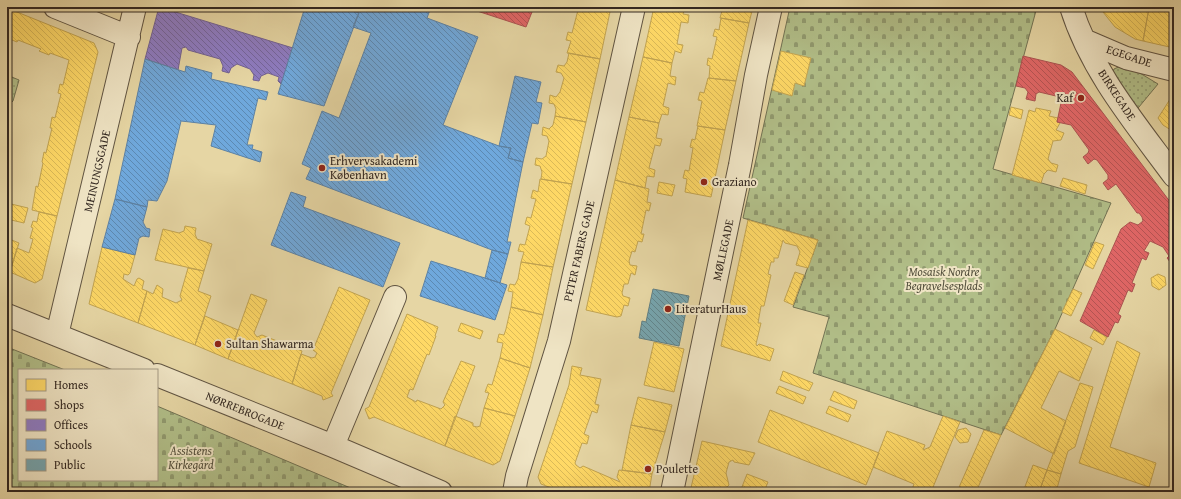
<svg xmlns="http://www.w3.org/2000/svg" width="1181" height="499" viewBox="0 0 1181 499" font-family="'Gentium Book Plus',serif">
  <defs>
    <pattern id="cemetery-stones" width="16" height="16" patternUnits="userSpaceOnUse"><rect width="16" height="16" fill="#b1be88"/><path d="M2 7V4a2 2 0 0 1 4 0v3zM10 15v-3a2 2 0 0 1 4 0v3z" fill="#919a6f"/></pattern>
    <pattern id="park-dots" width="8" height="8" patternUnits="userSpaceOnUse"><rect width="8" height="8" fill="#b1be88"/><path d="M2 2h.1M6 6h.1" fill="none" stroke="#919a6f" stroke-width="1.8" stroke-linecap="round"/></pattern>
    <pattern id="homes-back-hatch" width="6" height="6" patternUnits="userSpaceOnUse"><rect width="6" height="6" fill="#ffd966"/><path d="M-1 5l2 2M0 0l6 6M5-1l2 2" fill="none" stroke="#dbba58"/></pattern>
    <pattern id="shops-back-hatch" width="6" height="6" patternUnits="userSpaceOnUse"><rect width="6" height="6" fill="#e06666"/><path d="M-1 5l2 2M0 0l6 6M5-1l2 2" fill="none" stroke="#b65454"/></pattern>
    <pattern id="offices-back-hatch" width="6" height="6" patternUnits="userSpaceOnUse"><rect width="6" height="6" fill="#8e7cc3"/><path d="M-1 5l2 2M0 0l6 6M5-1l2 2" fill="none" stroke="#75669e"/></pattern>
    <pattern id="schools-back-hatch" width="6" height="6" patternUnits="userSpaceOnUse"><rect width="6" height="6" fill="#6fa8dc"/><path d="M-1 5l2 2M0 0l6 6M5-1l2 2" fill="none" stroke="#5c89b2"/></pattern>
    <pattern id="public-back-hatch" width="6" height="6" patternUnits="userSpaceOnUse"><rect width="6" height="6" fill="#76a5af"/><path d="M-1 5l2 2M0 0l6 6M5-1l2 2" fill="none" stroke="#61868e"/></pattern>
  </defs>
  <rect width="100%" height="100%" fill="#e6d6a4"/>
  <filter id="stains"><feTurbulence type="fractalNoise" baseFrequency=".005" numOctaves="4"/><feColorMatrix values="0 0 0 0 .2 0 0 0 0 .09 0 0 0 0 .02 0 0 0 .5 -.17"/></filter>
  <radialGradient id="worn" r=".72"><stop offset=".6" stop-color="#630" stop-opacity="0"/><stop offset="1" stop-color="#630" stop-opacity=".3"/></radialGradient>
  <path fill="url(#cemetery-stones)" stroke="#727354" d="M790 7H1037L993 169 1111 203 1055 329 1001 435 813 373 829 317 793 307 818 240 743 218Z
    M7 347 65 370H19V480H157V406L360 492H7Z"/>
  <path fill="url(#park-dots)" stroke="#727354" d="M1125 64 1158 84 1134 113 1112 74 1114 69Z
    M7 75 19 80 13 101 10 104H7Z"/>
  <path fill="url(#homes-back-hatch)" stroke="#c2a451" d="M574 7H611L600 59 567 53 571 41 566 40 568 32 572 33 578 10 573 9Z
    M654 7H685L683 14 689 15 688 23 681 22 677 44 683 45 681 53 675 51 672 63 643 57Z
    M723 7H753L749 23 720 18Z
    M1099 7 1149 8 1143 41 1135 39 1115 27Z
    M1152 7H1161L1160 10 1174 13V48L1143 41 1149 8 1151 9Z
    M7 8 94 43 98 52 57 216 32 210 36 186 38 187 43 163 42 162 44 152 46 153 52 128H50L52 117 55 118 61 94 58 93 60 84 63 85 69 60 50 53 49 55 39 51 41 49 18 40 17 42 7 38Z
    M721 18 749 23 736 81 709 78 710 66 707 65 708 58 712 59 717 37 713 36 715 29 719 30Z
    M781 51 811 58 804 86 795 83 792 96 772 90Z
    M569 53 600 59 586 122 555 116 556 109 554 104 549 103 550 95 556 97 560 92 564 78 561 73 556 72 558 65 564 66 567 62Z
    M643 57 672 63 670 76 676 77 675 85 668 83 663 106 669 108 668 115 662 114 659 123 629 117Z
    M708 78 736 81 725 130 697 126 702 101 698 100 700 92 704 93Z
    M1174 93V132L1163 125 1158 118Z
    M1011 107 1023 110 1021 119 1009 115Z
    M1036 108 1051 111 1049 116 1058 118 1057 122 1060 123 1056 130 1064 133 1061 140 1053 141 1048 159 1051 163 1058 165 1056 172 1048 170 1044 174 1041 183 1012 175 1029 110 1035 112Z
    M555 116 586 122 572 184 541 179 542 172 540 166 535 165 536 158 542 159 546 156 549 141 547 136 542 135 543 127 549 129 553 125Z
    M629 117 659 123 656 138 662 139 660 146 655 145 649 168 655 170 654 177 647 176 645 188 615 180Z
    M698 126 725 130 711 197 685 192 687 179 683 178 685 170 689 171 693 148 690 147 692 139 695 140Z
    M1063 178 1087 185 1085 194 1060 186Z
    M540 179 572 184 553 267 521 262 524 252 518 251 520 244 525 245 530 226 525 224 527 217 531 218 536 199 531 198 533 190 538 192Z
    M615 180 649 189 647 202 651 203 649 211 646 210 641 234H644L642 242 638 241 635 252 632 251 629 261 630 265 637 266 635 275 631 273 628 284H624L622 293 623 296 630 298 628 306 624 305 621 316 617 317 586 310Z
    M659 182 675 185 672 196 657 193Z
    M7 203 28 208 24 223 7 219Z
    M39 212 57 216 42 279 35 283 10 272 17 248 29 253 33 239 30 238 33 228 31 227 33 221 37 222Z
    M748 220 818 240 808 268 796 265 800 252 797 246 785 243 783 240 778 258H774V262H771L768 274 771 275 764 306H761L758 323H761L756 344 757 346 759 344 774 349 770 361 721 346Z
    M185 226 196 228 195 234 197 239 212 244 204 271 155 260 163 229 179 233 184 231Z
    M7 238 19 243 10 272 7 271Z
    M1095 242 1104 245 1093 269 1085 265Z
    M102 247 135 255 130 273 128 275 124 274 123 279 134 286 137 279 139 278 144 281 142 289 147 291 138 323 89 304Z
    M521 262 553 267 543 315 511 307 513 292 508 291 510 284 515 285 518 279Z
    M188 268 204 271 198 291 211 296 195 345 138 323 147 291 153 294 157 285 163 289 162 297 176 303 182 300 180 296Z
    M795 272 804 275 793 305 784 301Z
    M1158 274 1165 277 1166 285 1159 290 1152 286 1151 278Z
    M339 287 370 300 331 393 333 396 323 400 322 396 292 384 301 354 312 358 315 357 317 353 313 350Z
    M1073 289 1082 293 1071 316 1062 312Z
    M251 294 267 300 254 333 257 337 262 335 302 351 292 384 228 359Z
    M511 307 543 315 530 368 500 358 503 343 497 342 499 334 504 335 506 329Z
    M407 314 438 327 435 336H436L429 355 427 354 413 390 410 389 407 397 416 402 417 400 441 409 445 405 443 402 461 361 475 366 445 446 374 417 369 419 365 409 369 407Z
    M205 316 238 330 228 359 195 345Z
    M461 323 483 331 480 339 458 331Z
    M1055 329 1092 348 1079 381 1059 371 1041 408 1066 421 1054 454 1005 428Z
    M1094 330 1107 337 1103 345 1090 338Z
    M1117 341 1140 353 1110 447 1156 463 1149 487 1079 463Z
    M654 342 684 349 674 392 644 385Z
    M500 358 530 368 515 416 484 408 489 393 485 392 488 384 492 385Z
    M572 366 582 368 580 375 601 379 595 404 599 405 597 413 592 411 584 434 589 436 587 444 582 443 575 463 576 465 580 468 583 466 620 482 617 477 619 470 652 474 649 492H562L541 484 538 477 569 385Z
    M783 371 813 383 809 391 780 380Z
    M1080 383 1093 387 1075 447 1068 451 1061 474 1047 470Z
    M779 386 806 397 803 404 776 393Z
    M834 391 857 401 854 409 830 400Z
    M638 397 672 405 665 432 631 425Z
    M829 406 851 415 848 422 826 413Z
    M484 408 515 416 500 461 493 465 445 446 455 416 473 423V426L477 427 480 426Z
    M770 410 879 453 866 485 758 442Z
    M943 416 960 422 931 492H911L914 484 873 467 887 431 925 445 923 450 930 447Z
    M631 425 665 432 652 474 622 470Z
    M966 428 971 434 968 442 960 443 955 437 958 430Z
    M984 430 1001 435 976 492H957Z
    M702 441 755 453 749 465 734 462 733 460 729 462 726 473 729 485 726 488 725 492H690Z
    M1033 465 1047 470 1039 492H1023Z
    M1047 470 1061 474 1056 492H1039Z
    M747 474 768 482 764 492H740Z"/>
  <path fill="url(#shops-back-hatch)" stroke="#ac5351" d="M465 7H534L526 27Z
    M1023 56 1061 65 1072 72 1174 207V263H1171L1167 258 1169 256 1163 247 1150 241 1144 251 1149 253 1146 260 1142 258 1132 283 1135 284 1132 292 1128 290 1118 314 1121 316 1118 323 1115 322 1108 337 1080 321 1121 229 1130 222 1138 225 1143 221 1142 217 1139 213H1137L1116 184 1108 190 1103 183 1108 179V175L1097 160 1094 159 1088 164 1083 157 1088 153 1089 150 1071 125 1057 122 1061 103 1056 96 1039 92 1036 94 1035 101 1026 99 1028 92 1025 88 1016 86Z"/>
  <path fill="url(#offices-back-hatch)" stroke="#736392" d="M159 7 293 48 281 84 278 81 279 77 268 73 261 76 259 81 253 80 254 75 250 69 237 64 231 68 229 73 222 71 223 66 220 59 188 50 186 47 182 48 178 70 145 59Z"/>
  <path fill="url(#schools-back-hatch)" stroke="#5d82a4" d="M305 7H339L359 13 324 106 278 94Z
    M361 7H431L427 18 478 37 443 125 499 146 511 148 508 158 523 162 507 242H511L508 254 492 250 306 179 311 168 302 164 322 111 339 118 371 33 353 27Z
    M145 59 185 72 186 66 212 73 211 79 268 92 266 100 258 98 247 145H253L252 149 262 152 260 162 211 146 216 125 181 121 167 181 157 201 148 200 147 207 115 199Z
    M515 76 541 82 536 102 542 103 538 124 532 123 523 162 508 158 511 148 499 146Z
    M291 192 306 197 303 207 400 243 383 287 271 245Z
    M115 199 147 207 143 222 146 228 150 229 149 237 143 236 139 238 135 255 102 247Z
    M492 250 508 254 500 283 485 278Z
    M431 261 507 285 495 320 420 296Z"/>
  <path fill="url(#public-back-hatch)" stroke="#628084" d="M653 289 689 296 679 346 639 338 642 321 646 322Z"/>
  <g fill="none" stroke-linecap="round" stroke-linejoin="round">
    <g stroke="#605442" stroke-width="24">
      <path id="minor" d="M55 7 129 37
        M1071 7C1091 71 1135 123 1174 176
        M1084 40 1126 58 1174 70
        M7 315 144 370
        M57 335 135 7
        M157 375 333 446 441 492
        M333 446 395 297
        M514 492 517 476 559 341 634 7
        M672 492 740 165 756 75 771 7"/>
    </g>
    <use href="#minor" stroke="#efe4c4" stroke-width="22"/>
  </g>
  <g fill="#8f2418" stroke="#efe4c4" stroke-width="1.5">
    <circle cx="1081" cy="98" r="4"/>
    <circle cx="322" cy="168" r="4"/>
    <circle cx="704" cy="182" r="4"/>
    <circle cx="668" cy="309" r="4"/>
    <circle cx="218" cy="344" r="4"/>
    <circle cx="648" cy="469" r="4"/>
  </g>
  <g text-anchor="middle" stroke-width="4" stroke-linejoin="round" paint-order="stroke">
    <g font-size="12" fill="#332821" stroke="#efe4c4">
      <text transform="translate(1129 56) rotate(18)" y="4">EGEGADE</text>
      <text transform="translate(1117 95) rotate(57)" y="4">BIRKEGADE</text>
      <text transform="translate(97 171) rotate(-77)" y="4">MEINUNGSGADE</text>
      <text transform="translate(723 250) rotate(-78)" y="4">MØLLEGADE</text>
      <text transform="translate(579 251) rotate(-77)" y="4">PETER FABERS GADE</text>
      <text transform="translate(245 411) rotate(22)" y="4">NØRREBROGADE</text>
    </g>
    <g font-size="12" fill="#332821" stroke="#efe4c4" text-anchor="start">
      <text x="1073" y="102" text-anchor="end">Kaf</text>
      <text x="330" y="165">Erhvervsakademi<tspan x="330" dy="14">København</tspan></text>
      <text x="712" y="186">Graziano</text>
      <text x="676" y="313">LiteraturHaus</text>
      <text x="226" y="348">Sultan Shawarma</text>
      <text x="656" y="473">Poulette</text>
    </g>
    <g font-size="12" font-style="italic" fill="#524e3b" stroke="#efe4c4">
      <text x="944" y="276">Mosaisk Nordre<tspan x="944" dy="14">Begravelsesplads</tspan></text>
      <text x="191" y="455">Assistens<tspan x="191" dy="14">Kirkegård</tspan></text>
    </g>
  </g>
  <rect width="1181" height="499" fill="none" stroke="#e6d6a4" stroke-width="24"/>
  <rect x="8" y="8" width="1165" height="483" fill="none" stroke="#332821" stroke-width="2"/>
  <rect x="12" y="12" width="1157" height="475" fill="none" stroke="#332821"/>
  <rect x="18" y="369" width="140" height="112" fill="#efe4c4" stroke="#a49983"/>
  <rect x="26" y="379" width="20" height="12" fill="#ffd966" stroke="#a49983"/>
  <text x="54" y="389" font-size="12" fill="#332821">Homes</text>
  <rect x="26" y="399" width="20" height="12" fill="#e06666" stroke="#a49983"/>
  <text x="54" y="409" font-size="12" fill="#332821">Shops</text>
  <rect x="26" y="419" width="20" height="12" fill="#8e7cc3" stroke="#a49983"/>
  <text x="54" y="429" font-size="12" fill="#332821">Offices</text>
  <rect x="26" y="439" width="20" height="12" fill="#6fa8dc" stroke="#a49983"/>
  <text x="54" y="449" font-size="12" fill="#332821">Schools</text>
  <rect x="26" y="459" width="20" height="12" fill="#76a5af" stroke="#a49983"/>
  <text x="54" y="469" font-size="12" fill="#332821">Public</text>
  <rect width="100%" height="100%" filter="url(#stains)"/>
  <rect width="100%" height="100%" fill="url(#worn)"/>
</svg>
